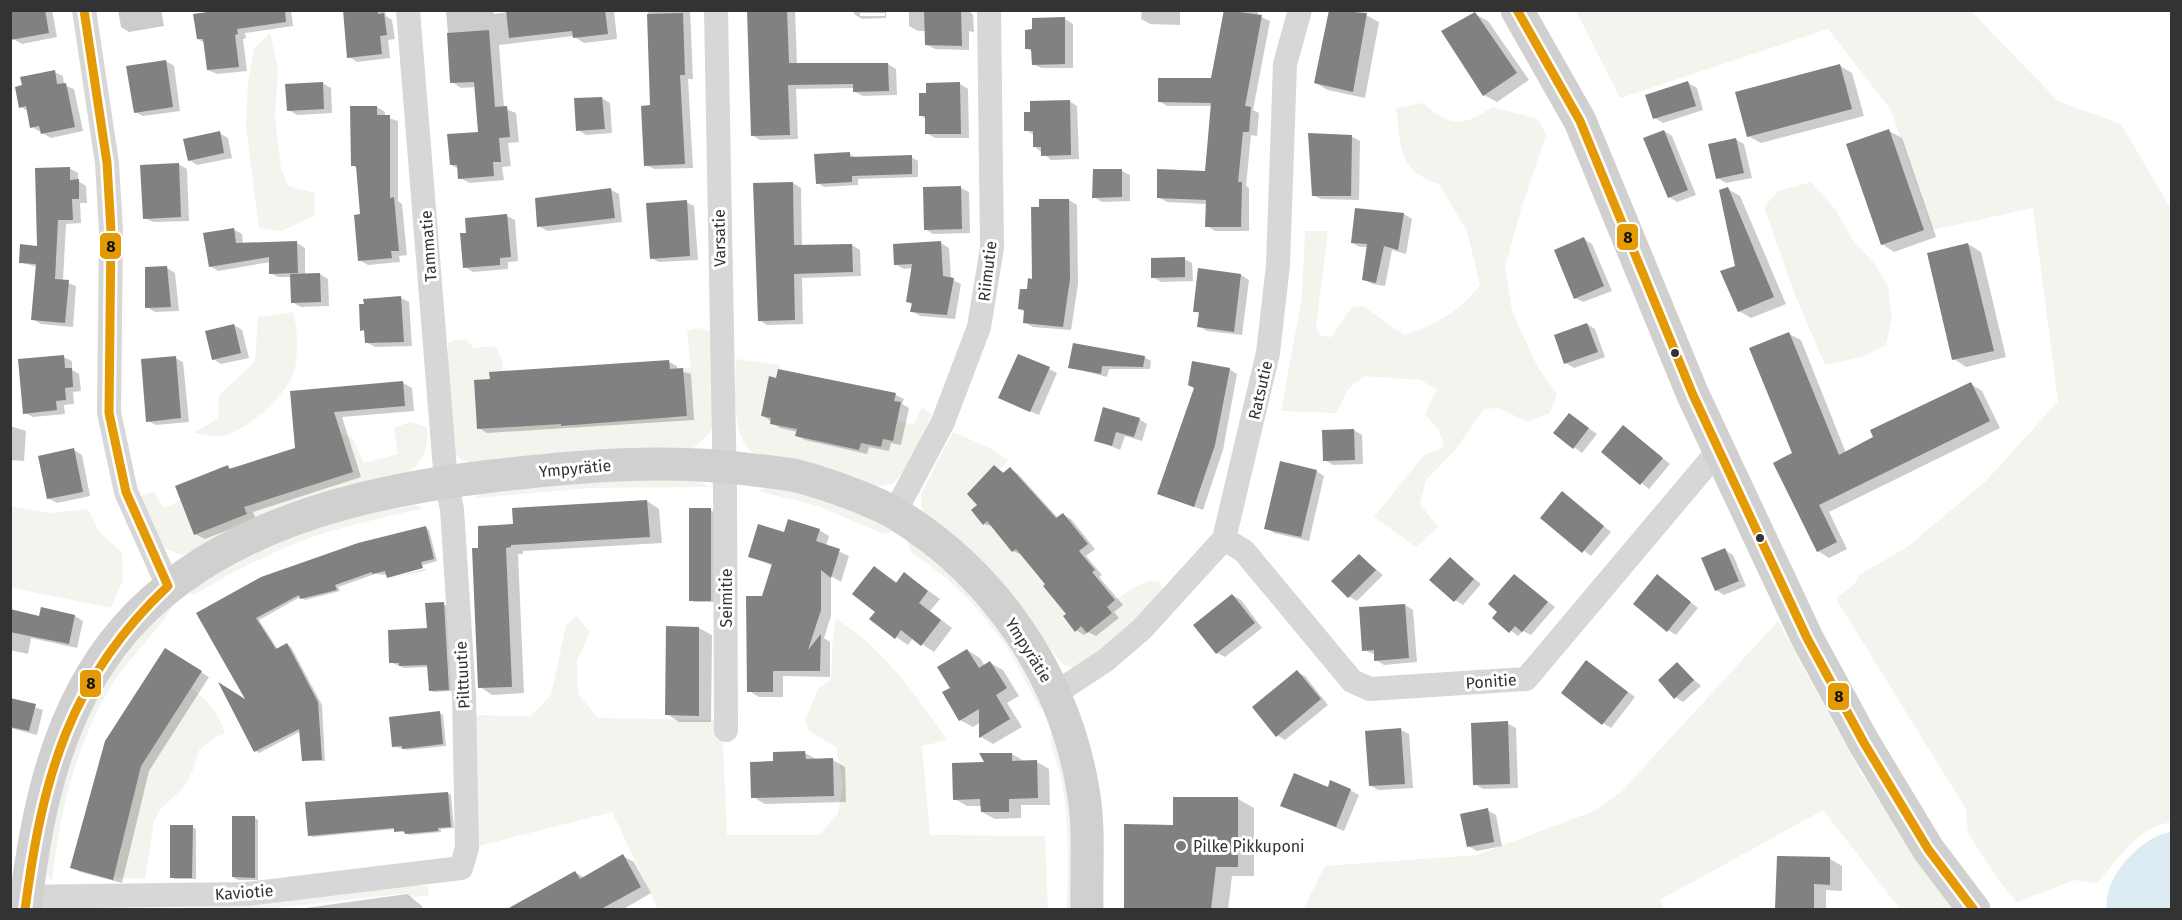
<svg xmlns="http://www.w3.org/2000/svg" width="2182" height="920" viewBox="0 0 2182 920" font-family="'Fira Sans',sans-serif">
  <rect width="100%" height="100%" fill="#fff"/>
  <path fill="#f1f5ed" d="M1576 11H1971L2058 101 2121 124 2171 209 2172 822C2137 827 2119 859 2097 883L2075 880 2017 902 1999 881 1968 833 1966 809 1836 599 1855 583 1859 575 1907 547 1986 481 2058 401 2033 208 1932 230 1891 110 1828 29 1620 98Z
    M270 33 278 70 275 118 281 168 288 186 314 193 315 215 282 231 259 228 246 126 248 82 254 49Z
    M1423 103C1450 126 1462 128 1492 107L1538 119 1546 135 1522 206 1505 267 1512 311 1537 366 1557 394 1550 413 1528 422 1498 408 1484 409 1455 450 1426 480 1420 504 1438 527 1416 547 1374 517 1424 455 1444 447 1439 430 1425 414 1437 389 1420 380 1365 376 1349 388 1336 413 1281 411 1302 297 1305 231H1328L1316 327 1320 336 1331 337 1352 307 1363 306 1404 335C1433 327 1463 309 1480 285L1467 231 1439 184C1396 169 1402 148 1396 108Z
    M1811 182 1835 209 1854 242 1874 263 1888 286 1892 319 1886 345 1862 357 1825 365 1795 295 1764 207 1778 191Z
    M293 312C298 329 298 349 295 368 289 394 248 431 222 436 214 437 202 434 194 433L218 418 219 395 255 362 258 317Z
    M698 328 712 331 715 420 709 434 692 449 483 463C474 463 463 463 457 455 446 439 448 366 448 343L453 340H466L474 348 495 346 502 359 503 371 490 372V379L474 381 477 429 495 428 528 416 530 426 552 424 560 418 562 427 573 426 572 416 591 424 604 423V416L611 422 637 420 671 409 672 419 687 418 683 368H691L687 331Z
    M736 359 780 365 776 378 769 376 761 416 771 418 770 424 797 429 796 436 812 440 814 432 845 447 859 450 861 443 881 447 883 439 893 441 898 420 913 425 922 408 932 414 911 461 894 483 869 488 758 455C729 444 736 385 736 359Z
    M410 422 427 427C428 447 425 460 409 472L183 555 159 546 138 497 154 492 164 508 181 500 194 535 247 514 243 503 276 497 352 472 340 433 352 437 364 463 398 454 394 428Z
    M953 432 990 448 1008 460 1000 470 994 465 968 494 977 505 971 510 983 524 992 517 999 536 1012 552 1021 545 1020 554 1039 577 1051 579 1043 586 1054 600 1060 596 1071 610 1063 617 1075 631 1081 626 1088 633 1112 613 1107 607C1120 596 1143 578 1159 581L1163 590 1116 642 1073 668 1064 665 927 520 921 505V494Z
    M697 478 708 487 591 488 475 498 485 490 591 480Z
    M768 486H782L867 516 895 531 883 534 818 506 758 491Z
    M411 503 423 508C394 515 363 522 334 530 284 545 238 569 193 595L187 591C258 544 329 523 411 503Z
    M11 506 49 513 88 509 98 530 122 553 123 580 111 608 11 588Z
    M906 538 987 607 1049 709H1041C1030 692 1022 673 1012 656 988 616 951 577 911 553Z
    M173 601C174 614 127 661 117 677 77 738 60 809 52 881L45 873 48 829 85 716 126 646Z
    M576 616 590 632 577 661 578 694 598 718 722 720 727 835H819L838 814 843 783 836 747 809 731 805 720 818 689 831 679 833 635 836 619C883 648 916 695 947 740L922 746 930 835 1045 836 1048 909H658L612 812 475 847 471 715 531 716 551 695 566 625Z
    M1778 621 1862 775 1952 909H1900L1823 810 1660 900 1664 909 1303 910 1325 866 1477 855 1594 811 1621 792Z
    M191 688C209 702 219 712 225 734L215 737 199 750 193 770 184 787 160 810 154 821 145 879 114 877 122 848 113 845 123 839 130 811 122 808 139 773 99 762 106 739 142 763Z
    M1054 724 1069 774 1077 909H1067C1068 865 1070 817 1060 774 1056 757 1045 740 1054 724Z
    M418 884 428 887 429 895 408 898 407 893 267 909 127 910 255 905Z"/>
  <path fill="#ddebf3" d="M2171 832V909H2107C2102 879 2141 836 2171 832Z"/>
  <path fill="#0003" fill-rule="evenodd" d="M10 10H52L57 37 22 44 13 39Z
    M118 10H161L164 26 129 32 121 27Z
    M234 10H291L293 26 245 33 246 38 243 39 247 71 217 74 208 70 205 43 198 39Z
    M344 10H385L386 16 392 20 395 39 388 40 390 58 357 62 349 57Z
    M446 10H493L494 14 523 10 614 11 617 39 584 43 573 36 499 45 504 108 516 113 519 142 508 143 511 166 502 167 504 180 470 183 460 178 459 169 451 165 480 133 476 87 461 88 452 82Z
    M648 10H690L693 79H688L693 168 654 169 646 165 652 107Z
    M749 10H795L797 64H888L896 69 897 95 863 96 855 92V88L796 89 798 139 760 140 752 135Z
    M854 10H886V18L862 19 854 14ZM860 13H885V16H860Z
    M968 10 973 15 974 32 969 31V50L935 49 927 45 926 31H918L909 26V11Z
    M1142 10H1180V25L1150 24 1141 19Z
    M1224 10H1259L1257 15 1270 21 1253 110 1259 113 1257 136 1251 135 1246 186 1249 188V231H1215L1207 226V204L1167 202 1158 197 1206 173 1212 106H1167L1159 101 1212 79Z
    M1330 10 1366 15 1379 22 1365 98 1328 90 1315 83Z
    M1475 14 1488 21 1529 80 1497 102 1484 95Z
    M1065 19 1073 24V68H1041L1033 64V52L1026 48Z
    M166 61 174 66 180 111 143 116 135 112Z
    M1840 66 1852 73 1864 116 1761 143 1748 136Z
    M54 72 63 76 64 85 74 89 83 131 51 138 32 127 28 111 21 107Z
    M322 83 331 88 332 113 297 115 289 110Z
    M1688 83 1697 88 1703 110 1663 123 1655 118Z
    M960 84 968 89 969 138H935L926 133V119L920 115Z
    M602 98 610 103 612 133 586 135 578 130Z
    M1069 101 1077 106 1079 159 1051 160 1034 146V135L1026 130Z
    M377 107 385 112V117L398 121V201L402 204 407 255 399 256 400 262 368 265 359 260 362 216 358 169 352 165Z
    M1664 131 1672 136 1696 195 1677 202 1669 197Z
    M1889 131 1902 138 1936 237 1894 252 1882 244Z
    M219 133 228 138 232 158 197 165 189 160Z
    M1351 136 1360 141 1359 200 1321 199 1313 195Z
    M1735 139 1744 144 1752 178 1726 183 1718 178Z
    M850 154 856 158 911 157 918 161V177L858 179V185L824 187 818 183Z
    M178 164 187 169 189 221 153 222 145 218Z
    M69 168 78 173V181L86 186 87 203H80L81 223 66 224 63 281 76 286 73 327 41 324 33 319 37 267 20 262 38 247Z
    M1122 171 1130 175V201L1102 202 1094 197Z
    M793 183 801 188 802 247 852 245 860 250 861 276 802 278 803 324 767 325 759 320Z
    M961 188 969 192 970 233 933 234 925 229Z
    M1728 189 1740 196 1786 304 1751 318 1739 311 1737 267Z
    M611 190 619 194 622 222 547 231 539 226Z
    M1069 200 1077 205 1078 284 1071 330 1033 327 1024 322 1025 312 1020 309 1033 280 1041 208Z
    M686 202 694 206 698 260 659 262 651 258Z
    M1404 214 1412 219 1406 254 1392 250 1385 286 1372 284 1364 279 1368 247H1360L1352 243Z
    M507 216 515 220 518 261 508 262V269L473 272 465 267 468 234Z
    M233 229 242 234 243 244 297 243 305 248V275L320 274 328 279 329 306 301 307 292 302V277H278L270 273V262L218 271 210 266Z
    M1584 239 1592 244 1612 291 1583 302 1575 298Z
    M941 243 949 248 951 279 961 284 955 319 920 316 912 311 913 305 907 301 913 268 904 269 895 264Z
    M1968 244 1981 252 2006 357 1966 367 1954 359Z
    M1184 259 1192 263 1193 281 1161 282 1153 277Z
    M167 268 175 273 179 311 155 312 147 307Z
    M1199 270 1241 275 1249 280 1242 335 1207 331 1199 326 1201 314 1194 311Z
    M401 298 409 302 412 346 375 347 366 342V332L362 330Z
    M1587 324 1595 329 1605 357 1574 368 1566 363Z
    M234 325 242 330 249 358 221 364 213 359Z
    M1789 334 1801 340 1846 453 1971 384 1982 391 2000 428 1829 512 1847 549 1829 558 1818 551 1794 454Z
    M63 357 72 361V370L79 374 81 391 73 392 74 404 64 405 65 414 33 417 25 413Z
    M1144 357 1151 361 1150 369H1109L1107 377 1070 367Z
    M175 358 183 362 189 422 156 425 148 421Z
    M669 362 677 366V370L691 374 694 420 487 433 479 428Z
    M1049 369 1057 373 1039 415 1008 402Z
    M1229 369 1237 374 1223 450 1203 510 1159 494Z
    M403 383 412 388 414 411 342 417 361 477 253 512 256 519 205 539 195 534 228 467 232 469 296 449 291 392Z
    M896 395 904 399 902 404 909 408 901 445 891 443 889 451 869 447 867 454 805 440 797 436 798 432 780 428 762 415Z
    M1570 415 1597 434 1582 453 1555 433Z
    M1139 419 1147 424 1142 441 1125 436 1120 450 1096 440Z
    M10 426 26 431 24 461 10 460Z
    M1624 427 1670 464 1649 489 1603 452Z
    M1354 430 1362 435 1363 464 1333 465 1325 460Z
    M74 450 82 455 90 496 57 503 48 498Z
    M994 467 1005 473 1010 469 1018 474 1058 518 1063 515 1071 519 1095 549 1086 556 1102 575 1099 577 1123 605 1114 612 1119 618 1096 636 1088 632 1084 635 1076 630 1068 614 1022 555 1013 551 994 527 984 524 979 505Z
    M1316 471 1324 476 1309 541 1274 533 1266 528Z
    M1562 493 1611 532 1591 556 1542 518Z
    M647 501 659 509 662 543 523 551V554H518L524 693 492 695 480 687V549L514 526Z
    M710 510 714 512V602H694L691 600Z
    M426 528 429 530 437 561 389 575 375 574 338 587 340 591 305 600 300 597 259 620 278 650 287 645 291 647 322 705 325 761 303 760 301 731 259 753 256 751 249 703 198 614Z
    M819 530 829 536 826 546 849 556 841 582 831 576V616L824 638 830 642V677L783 676V697H759L749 691 764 597 773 566 750 556 785 534Z
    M1725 550 1733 555 1746 586 1724 595 1716 590Z
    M1360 556 1383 575 1357 601 1348 596Z
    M1450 559 1481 584 1463 605 1455 600Z
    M875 568 898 583 905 574 940 599 930 611 952 628 934 652 913 638 908 645 896 637 877 612Z
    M426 569V570L391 578Z
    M1515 575 1555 607 1531 635 1523 631 1518 636 1494 618 1499 611Z
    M1665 581 1698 608 1676 635 1668 630Z
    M1232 595 1241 600 1262 628 1225 657 1217 653Z
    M443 604 447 606 452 691 434 692 430 690 429 667 404 668 390 662 428 630Z
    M1405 605 1413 610 1417 662 1384 665 1376 660V655L1364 650Z
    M10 611 40 617 75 616 83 621 77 648 31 638 28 654 10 650Z
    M668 628H699L712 635 711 722H679L667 714Z
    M967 650 980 658 985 666 990 663 1003 670 1019 696 1007 703 1022 727 993 744 981 737V722L973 727 960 720Z
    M173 654 209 677 149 771 122 883 80 872 71 867Z
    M1587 662 1635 697 1611 728 1603 723Z
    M1677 664 1701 686 1683 702 1675 697Z
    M1297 672 1305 676 1328 705 1285 740 1277 735Z
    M10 699 43 710 37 735 10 728Z
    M439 713 443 715 446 746 407 750 393 746Z
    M1507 723 1516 728 1518 788 1483 789 1475 784Z
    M1401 730 1409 734 1413 788 1378 790 1370 785Z
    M805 753 818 760H833L845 767 846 802 765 804 753 797 775 762Z
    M1012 754 1024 761 1037 762 1049 769 1050 805H1021V818L995 819 982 812V806H967L955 799 987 764Z
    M1329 789 1350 790 1359 795 1344 831 1282 805Z
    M448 793 451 795 454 828 441 829V832L410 835 396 829 313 837 309 835Z
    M1238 799 1254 808V876H1232L1228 910H1126V826H1175Z
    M1487 810 1496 815 1502 846 1477 851 1468 846Z
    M254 817 258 820V880H238L234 878 233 818Z
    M192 827 196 829V879H175L172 877Z
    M623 856 634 862 651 893 622 910H521L518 904 575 872 585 878Z
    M1778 857 1830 859 1842 866V891L1826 890V910H1777Z
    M407 894 422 906 423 910H291Z"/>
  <path fill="#818181" d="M10 10H45L49 33 10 40Z
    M222 10H285L286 22 237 29 238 34 235 35 239 67 207 70 203 39H197L193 14Z
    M343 10H378V14L384 13 387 35 380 36 382 54 347 58Z
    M506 10H605L608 34 573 38 572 31 509 38Z
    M747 10H787L789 63H888L889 91 853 92V84L788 85 790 135 751 136Z
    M924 10H961L962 46 925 45Z
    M1224 10 1262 15 1245 106 1251 107 1249 132H1243L1238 182H1242L1241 227H1205L1206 200 1157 198V169L1205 171 1211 103 1158 102V78H1211Z
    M1329 10 1367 13 1353 92 1314 83Z
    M1475 12 1517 73 1483 96 1441 31Z
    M683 13 685 75H680L685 164 644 166 641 106 650 105 647 14Z
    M1065 17V64L1032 65 1031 49H1025V30L1032 29V18Z
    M489 30 495 107 507 106 510 137 499 138 501 162H493L494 176 458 179 457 165H450L447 134 478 132 474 82 450 83 447 33Z
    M166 60 173 107 134 113 126 66Z
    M1840 64 1852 109 1747 137 1735 92Z
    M55 70 57 84 66 83 75 127 41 134 39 126 30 128 26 106 19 108 15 87 22 85 20 77Z
    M1688 81 1696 106 1653 119 1645 95Z
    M323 82 324 109 287 111 285 84Z
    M960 82 961 134H925V116H919V93H926V83Z
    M602 97 605 129 576 131 574 98Z
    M1070 100 1071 155 1041 156V147H1033V131H1024V112H1030V101Z
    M350 106H377V115H390V198L394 197 399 251H391L392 258 358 261 354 215 360 214 356 166H351Z
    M1889 129 1924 230 1881 245 1846 144Z
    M1664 130 1688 190 1668 198 1643 138Z
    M220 131 224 153 188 161 183 139Z
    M1308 133 1352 135 1351 196H1312Z
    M1736 138 1744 173 1716 179 1708 144Z
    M850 152V157L912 155V174L852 176V182L816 184 814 154Z
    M179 163 181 217 143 219 140 165Z
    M70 167V180L79 179V199H72L73 220H58L55 279 69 280 65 323 31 320 36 264 19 263 20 244 37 246 35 168Z
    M1093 169H1122V197L1092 198Z
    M793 182 794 245 852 244 853 272 794 274 795 320 758 321 753 183Z
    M961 186 962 229 924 230 923 187Z
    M1728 187 1774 297 1738 312 1720 271 1735 266 1719 190Z
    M611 188 615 218 537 227 535 198Z
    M1039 199H1069L1070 279 1063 327 1023 323 1024 310 1018 309 1020 289H1027L1028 278 1032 279 1031 207H1039Z
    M687 200 690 256 650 259 646 203Z
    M1355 208 1404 213 1398 250 1384 246 1376 283 1362 280 1367 244 1351 243Z
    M507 214 511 257 500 258V265L463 268 460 233H466L465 218Z
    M234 228 236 243 297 241 298 273 269 274V257L209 267 203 233Z
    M1584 237 1604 286 1574 299 1554 250Z
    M941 241 943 276 954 278 947 315 910 312 912 303 906 302 912 264 894 265 893 244Z
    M1968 243 1994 351 1952 360 1927 253Z
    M1185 257V277L1151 278V258Z
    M167 266 171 307 145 308V267Z
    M1198 268 1241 274 1234 332 1197 327 1199 312H1193Z
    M320 273 321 302 291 303 290 274Z
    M401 296 404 342 365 343 364 330 360 331 359 304H364L363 299Z
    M1587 323 1598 352 1564 364 1554 335Z
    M234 324 241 353 212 360 205 331Z
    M1789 332 1839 455 1873 437 1870 430 1971 382 1990 421 1819 505 1837 542 1817 552 1773 463 1792 453 1749 348Z
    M1073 343 1145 356 1143 367 1102 366 1101 374 1068 368Z
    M1018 354 1050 367 1030 412 998 398Z
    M64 355 65 368H72L73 387 65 388 66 400 56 401 57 410 23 414 18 359Z
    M176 356 181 418 146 422 141 359Z
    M669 360 670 369 683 368 687 416 561 426V424L477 429 474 380 490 379 489 372Z
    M1192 361 1230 368 1215 445 1194 507 1157 494 1194 388 1188 385Z
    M778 369 896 393 894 401 901 402 893 441 883 439 881 447 861 443 859 450 795 436 797 429 770 424 771 418 761 416 769 376 776 378Z
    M403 381 405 406 334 412 353 472 244 507 247 514 194 535 175 486 228 465 229 469 295 448 290 391Z
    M1103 407 1140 418 1134 437 1116 432 1112 446 1094 441Z
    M1569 413 1589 428 1573 449 1553 433Z
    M1623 425 1663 458 1640 485 1601 452Z
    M1354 429 1355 460 1323 461 1322 430Z
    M74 448 83 492 47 499 38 456Z
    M1280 461 1317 470 1301 537 1264 529Z
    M994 465 1003 473 1010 467 1056 518 1063 513 1088 544 1079 551 1095 570 1092 572 1115 600 1107 607 1112 613 1087 633 1081 626 1075 632 1063 616 1066 614 1043 586 1045 584 1016 549 1012 552 987 521 983 525 971 510 977 505 967 494Z
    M1562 491 1604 526 1582 553 1540 518Z
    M647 500 650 537 511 545V547L506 548 512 687 478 688 472 548H478V526L513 524 512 508Z
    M689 508H711V601H689Z
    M788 519 820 529 816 541 840 549 831 578 821 570V610L808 650 821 634 820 671H773V692H747L746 596H762L772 564 748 557 758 524 784 532Z
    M426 526 434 559 421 562 423 568 387 578 385 571 372 574V572L335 585 337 590 300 599 299 595 256 618 276 649 287 643 318 702 322 760 302 761 299 729 254 752 218 682 245 699 196 613 261 577 358 543Z
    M1725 548 1739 581 1715 591 1701 558Z
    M1359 554 1376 570 1348 598 1331 581Z
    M1450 557 1474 579 1454 602 1429 580Z
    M874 566 896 583 904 572 928 591 919 603 941 620 921 646 901 630 895 639 869 619 875 612 852 594Z
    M1514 574 1548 602 1522 632 1515 626 1509 633 1492 618 1497 612 1488 604Z
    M1657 574 1691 602 1667 632 1633 604Z
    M1232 594 1255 623 1216 654 1193 625Z
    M444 602 449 690 429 691 427 665 399 666V663H389L388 630 427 628 425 603Z
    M1405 604 1409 658 1374 661V650L1362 651 1359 607Z
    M41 607 75 615 69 644 10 632V609L39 616Z
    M666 626 699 627V716L665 715Z
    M165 648 202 671 141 766 113 880 70 868 105 741Z
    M967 649 979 668 990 661 1007 688 996 695 1010 719 979 738V709L959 721 942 692 950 688 937 667Z
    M1586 660 1628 692 1602 725 1561 693Z
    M1677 662 1694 680 1674 699 1658 680Z
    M1297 670 1321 699 1276 737 1252 707Z
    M10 698 36 704 29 731 10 727Z
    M440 711 443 744 402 749V746L392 747 389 717Z
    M1508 721 1510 784 1473 785 1471 723Z
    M1401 728 1405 784 1369 786 1365 731Z
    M805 751 806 759 833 758 834 796 751 798 750 762 773 761V752Z
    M979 753H1012V761L1037 760 1038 798 1009 799V812H981L980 799 953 800 952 763 984 762Z
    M1294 773 1328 787 1330 780 1351 789 1336 827 1280 806Z
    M448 792 451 827 438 828V831L405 834 404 831 394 832V828L308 836 305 802Z
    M1173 797H1238V867H1216L1211 909H1124V824L1173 825Z
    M1488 808 1494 842 1467 847 1460 814Z
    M232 816H255V878L232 877Z
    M170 825H193L192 878H170Z
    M623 854 641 887 601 909H507L575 871 580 879Z
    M1777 856 1830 857V885L1814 884V909H1775Z"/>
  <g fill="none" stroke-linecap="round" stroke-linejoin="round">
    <path stroke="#d7d7d7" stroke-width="24" d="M84 10 107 163 111 231 109 413 126 492 168 586
      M716 10 725 493 726 730
      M895 512 943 422 979 327 992 248 989 10
      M1224 539 1244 551 1352 681 1370 689 1526 679 1718 451
      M1056 693 1106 660 1142 629 1224 539 1268 353 1278 265 1285 64 1300 10
      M12 897 247 894 461 868 467 848 464 696 452 509 446 482 408 10"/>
    <path stroke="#d0d0d0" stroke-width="33" d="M1517 10 1580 121 1693 395 1807 638 1864 743 1928 849 1974 910
      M25 910C36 810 58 706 125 629 215 526 362 491 492 476 579 466 667 458 754 470 769 472 786 473 801 477 827 484 875 501 898 515 996 576 1064 676 1083 790 1090 828 1086 871 1087 910"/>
    <g stroke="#fff" stroke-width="14">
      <path id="bus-1" d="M1517 10 1580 121 1693 395 1807 638 1864 743 1928 849 1974 910
        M25 910C42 779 69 679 168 586L126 492 109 413 111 231 107 163 84 10"/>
    </g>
    <use href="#bus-1" stroke="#e39a05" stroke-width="9"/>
  </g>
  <g fill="#333" stroke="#fff" stroke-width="2">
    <circle cx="1675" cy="353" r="5"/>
    <circle cx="1760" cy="538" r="5"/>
  </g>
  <circle fill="#7a7a7a" stroke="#fff" stroke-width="2" cx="1181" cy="846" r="6"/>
  <g text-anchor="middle" stroke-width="6" stroke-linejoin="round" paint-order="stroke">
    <g font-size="16" fill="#333" stroke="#fff">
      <text transform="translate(719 238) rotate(-91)" y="6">Varsatie</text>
      <text transform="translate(428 246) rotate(-94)" y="6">Tammatie</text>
      <text transform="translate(987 271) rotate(-83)" y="6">Riimutie</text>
      <text transform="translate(1260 390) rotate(-77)" y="6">Ratsutie</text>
      <text transform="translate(575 468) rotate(-5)" y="6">Ympyrätie</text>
      <text transform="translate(726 598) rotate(-90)" y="6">Seimitie</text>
      <text transform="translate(1029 650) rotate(58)" y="6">Ympyrätie</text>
      <text transform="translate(462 675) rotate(-93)" y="6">Pilttuutie</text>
      <text transform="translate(1491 681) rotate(-4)" y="6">Ponitie</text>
      <text transform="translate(244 892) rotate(-4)" y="6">Kaviotie</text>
    </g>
    <g font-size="16" fill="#333" stroke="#fff" text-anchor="start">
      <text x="1193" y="852">Pilke Pikkuponi</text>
    </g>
  </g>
  <g stroke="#fff" stroke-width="2">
    <rect x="1616" y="223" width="23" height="28" rx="6" fill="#e39a05"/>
    <rect x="99" y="232" width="23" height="28" rx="6" fill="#e39a05"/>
    <rect x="79" y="669" width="23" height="29" rx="6" fill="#e39a05"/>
    <rect x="1827" y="682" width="23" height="29" rx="6" fill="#e39a05"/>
  </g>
  <g font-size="16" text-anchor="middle" font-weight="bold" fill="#111">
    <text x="1628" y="243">8</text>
    <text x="111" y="252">8</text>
    <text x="91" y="689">8</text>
    <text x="1839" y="702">8</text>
  </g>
  <rect width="2182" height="920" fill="none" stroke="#333333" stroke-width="24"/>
</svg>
